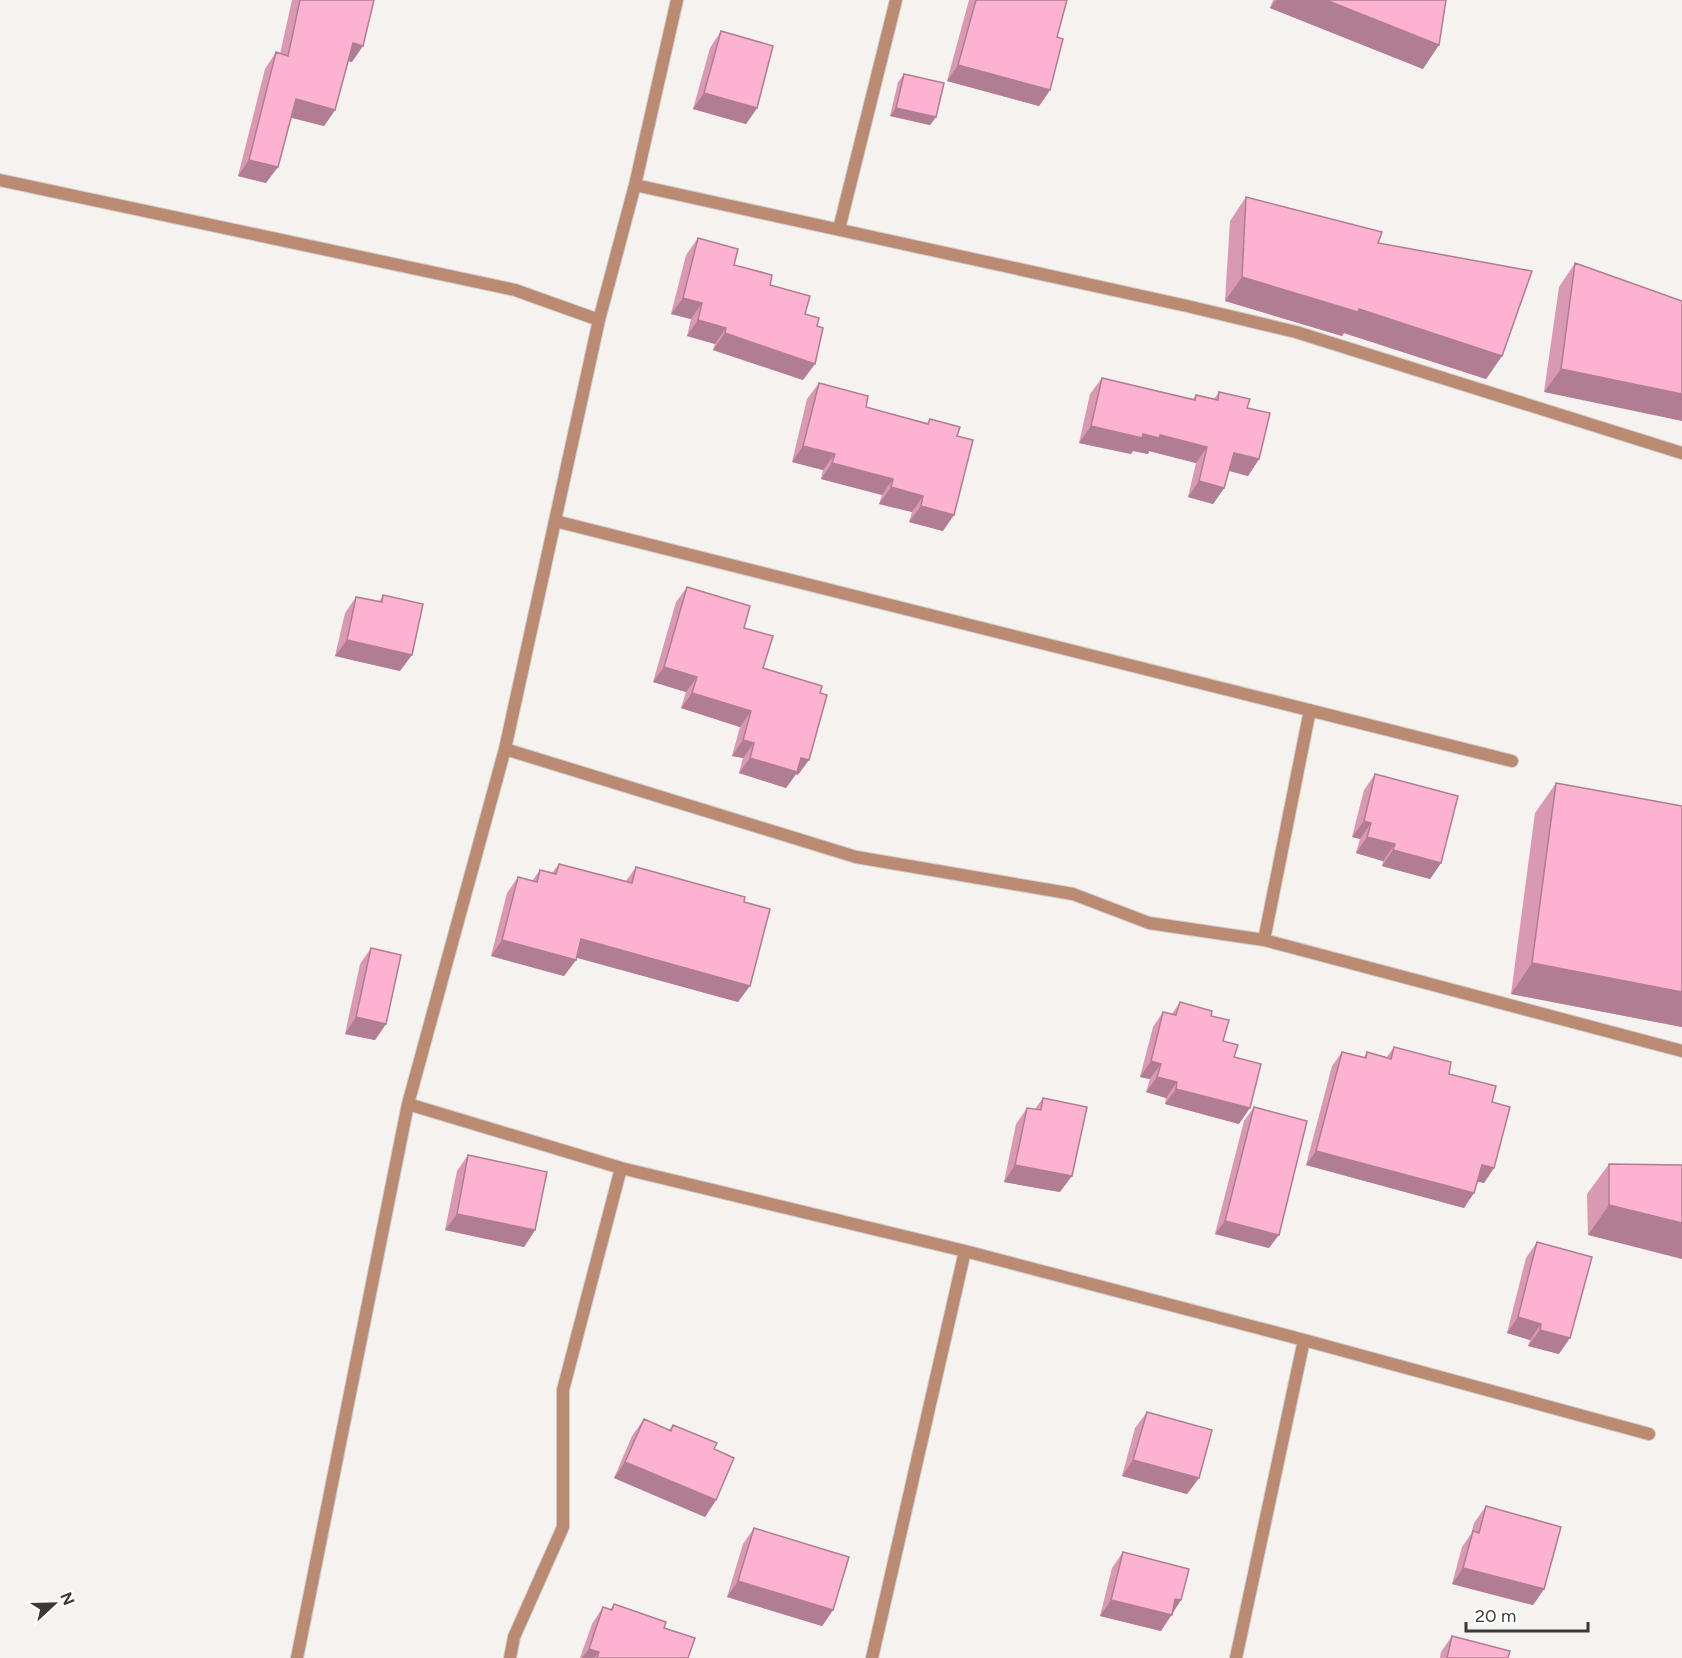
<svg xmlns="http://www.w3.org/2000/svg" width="1682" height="1658" viewBox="0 0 1682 1658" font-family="Figtree,sans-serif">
  <rect width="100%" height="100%" fill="#f5f2ef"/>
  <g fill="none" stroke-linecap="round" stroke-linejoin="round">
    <g stroke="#d0cdca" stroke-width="14">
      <path id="minor" d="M0 180 515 290 599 320
        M635 185 1187 306 1296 332 1682 453
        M839 229 896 0
        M555 521 1512 761
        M505 749 856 857 1073 894 1149 923 1264 940 1682 1051
        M1264 940 1310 710
        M408 1104 621 1168 965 1251 1304 1340 1649 1434
        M297 1658 408 1104 505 749 599 320 635 185 677 0
        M510 1658 514 1637 563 1527V1390L621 1168
        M872 1658 965 1251
        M1236 1658 1304 1340"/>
    </g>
    <use href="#minor" stroke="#bb8a73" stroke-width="12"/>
  </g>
  <path fill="#d999b3" d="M292 0H374L352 62 348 61 335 110 324 126 291 117 266 183 238 176 265 69 276 52 280 54Z
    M969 0H1067L1057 37 1050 90 1039 106 947 81Z
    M1273 0H1446L1423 69 1270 8Z
    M721 31 757 108 746 124 693 109 710 48Z
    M904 74 936 117 930 125 890 116 898 82Z
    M1246 197 1378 243 1502 356 1486 379 1344 333 1342 336 1225 301 1230 221Z
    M698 238 805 314 803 380 713 350 715 344 687 336 691 319 671 314 686 255Z
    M1575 263 1682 301 1544 392 1559 287Z
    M1102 378 1193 399 1196 395 1214 399 1219 392 1247 408 1259 459 1248 476 1229 471 1224 488 1213 504 1188 497 1196 463 1149 451 1148 454 1133 451 1131 454 1079 443 1090 394Z
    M819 383 866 407 927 423 930 419 957 436 943 531 909 522 912 512 879 504 882 495 821 479 823 470 792 462 807 399Z
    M687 587 744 628 763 668 798 775 796 774 786 788 739 773 743 758 732 756 740 727 681 708 686 692 653 682 676 602Z
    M383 595 400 671 335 656 345 613 356 597 379 602Z
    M1375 774 1441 863 1430 879 1382 866 1383 861 1356 853 1360 839 1352 837 1364 790Z
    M1556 783 1682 806V1027L1511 994 1535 813Z
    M559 864 626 881 636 867 744 902 738 1002 576 957V960L564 976 491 956 507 893 518 877 532 881 540 870 552 873Z
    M371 948 386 1024 375 1040 345 1034 360 964Z
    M1180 1002 1211 1016 1223 1041 1234 1057 1239 1124 1165 1104 1166 1098 1146 1092 1150 1079 1140 1077 1153 1027 1163 1012 1172 1014Z
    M1394 1047 1449 1074 1492 1102 1484 1183 1477 1181 1464 1208 1306 1165 1332 1066 1342 1052 1364 1057 1367 1052 1387 1057Z
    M1043 1098 1060 1192 1004 1182 1016 1124 1027 1108 1035 1109Z
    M1254 1107 1269 1248 1215 1234 1244 1121Z
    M468 1155 535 1230 524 1247 445 1230 457 1171Z
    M1609 1164 1682 1165 1588 1235 1587 1194Z
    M1537 1242 1559 1354 1528 1346 1530 1340 1507 1333 1526 1258Z
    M1147 1412 1199 1478 1187 1494 1122 1476 1135 1428Z
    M644 1419 669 1430 673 1425 716 1500 705 1517 614 1478 632 1436Z
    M1486 1506 1544 1589 1533 1605 1452 1584 1462 1547 1471 1534 1474 1523Z
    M754 1528 833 1610 822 1626 727 1597 743 1544Z
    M1123 1552 1181 1600 1161 1631 1100 1616 1112 1568Z
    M614 1604 664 1628 688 1658H580L592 1624 603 1607 610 1610Z
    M1452 1636 1508 1658H1440L1441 1652Z"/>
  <path fill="#b07d92" d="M1276 0H1326L1439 45 1423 69 1270 8Z
    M353 43 363 46 352 62 341 59Z
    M958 65 1050 90 1039 106 947 81Z
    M704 93 757 108 746 124 693 109Z
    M296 99 335 110 324 126 284 116Z
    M896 108 936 117 930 125 890 116Z
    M249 160 278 167 266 183 238 176Z
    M1242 277 1359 309 1502 356 1486 379 1344 333 1342 336 1225 301Z
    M683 298 702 303 691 319 671 314Z
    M698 320 726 328 715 344 687 336Z
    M725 333 815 364 803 380 713 350Z
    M1561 369 1682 394V421L1544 392Z
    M1091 426 1143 434 1160 435 1207 447 1196 463 1149 451 1148 454 1133 451 1131 454 1079 443Z
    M803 446 835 454 823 470 792 462Z
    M1234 453 1259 459 1248 476 1223 469Z
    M832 463 893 479 882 495 821 479Z
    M1199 481 1224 488 1213 504 1188 497Z
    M891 487 923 496 912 512 879 504Z
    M921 506 954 515 943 531 909 522Z
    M347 640 412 655 400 671 335 656Z
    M664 667 697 677 686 692 653 682Z
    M692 693 751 711 740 727 681 708Z
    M743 740 754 743 743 758 732 756Z
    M750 758H801L809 760 798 775 796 774 786 788 739 773Z
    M1364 821 1371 823 1360 839 1352 837Z
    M1367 837 1395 844 1383 861 1356 853Z
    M1393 850 1441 863 1430 879 1382 866Z
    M581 939 750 986 738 1002 570 956Z
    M502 940 576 960 564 976 491 956Z
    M1532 963 1682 992V1027L1511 994Z
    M356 1017 386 1024 375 1040 345 1034Z
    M1151 1061 1161 1064 1150 1079 1140 1077Z
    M1157 1077 1177 1082 1166 1098 1146 1092Z
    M1176 1089 1250 1108 1239 1124 1165 1104Z
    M1316 1151 1474 1193 1464 1208 1306 1165Z
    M1015 1165 1072 1176 1060 1192 1004 1182Z
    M1482 1165 1494 1168 1484 1183 1471 1180Z
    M1609 1205 1682 1223V1259L1588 1235Z
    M457 1214 535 1230 524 1247 445 1230Z
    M1225 1221 1279 1235 1269 1248 1215 1234Z
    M1518 1317 1541 1324 1530 1340 1507 1333Z
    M1540 1330 1570 1338 1559 1354 1528 1346Z
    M1133 1460 1199 1478 1187 1494 1122 1476Z
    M625 1462 716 1500 705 1517 614 1478Z
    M1463 1568 1544 1589 1533 1605 1452 1584Z
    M738 1581 833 1610 822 1626 727 1597Z
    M1175 1599 1181 1600 1161 1631 1100 1616 1111 1600Z
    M589 1649 599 1652 594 1658H582Z"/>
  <path fill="#fcb2d0" stroke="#b07d92" stroke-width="1.5" d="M300 0H374L363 46 353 43 335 110 296 99 278 167 249 160 276 52 288 56Z
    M976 0H1067L1057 37 1063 39 1050 90 958 65Z
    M1326 0H1446L1439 45Z
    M721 31 773 46 757 108 704 93Z
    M904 74 944 83 936 117 896 108Z
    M1246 197 1382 232 1378 243 1532 271 1502 356 1359 309 1358 312 1242 277Z
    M698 238 738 249 734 265 772 275 770 285 810 296 805 314 819 318 817 326 823 328 815 364 725 333 726 328 698 320 702 303 683 298Z
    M1575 263 1682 301V394L1561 369Z
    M1102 378 1195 400 1196 395 1218 400 1219 392 1250 399 1247 408 1270 413 1259 459 1234 453 1224 488 1199 481 1207 447 1160 435 1159 438 1143 434 1142 438 1091 426Z
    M819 383 868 396 866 407 928 424 930 419 960 427 957 436 973 440 954 515 921 506 923 496 891 487 893 479 832 463 835 454 803 446Z
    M687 587 750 606 744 628 773 636 763 668 822 686 820 693 827 695 809 760 801 758 797 772 750 758 754 743 743 740 751 711 692 693 697 677 664 667Z
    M383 595 423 604 412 655 347 640 356 597 382 602Z
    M1375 774 1458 796 1441 863 1393 850 1395 844 1367 837 1371 823 1364 821Z
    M1556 783 1682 806V992L1532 963Z
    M559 864 632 883 636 867 745 897 744 902 770 909 750 986 581 939 576 960 502 940 518 877 537 882 540 870 556 874Z
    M371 948 401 955 386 1024 356 1017Z
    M1180 1002 1212 1011 1211 1016 1229 1020 1223 1041 1238 1045 1234 1057 1261 1064 1250 1108 1176 1089 1177 1082 1157 1077 1161 1064 1151 1061 1163 1012 1176 1015Z
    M1394 1047 1451 1062 1449 1074 1496 1086 1492 1102 1510 1107 1494 1168 1482 1165 1474 1193 1316 1151 1342 1052 1366 1058 1367 1052 1391 1059Z
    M1043 1098 1087 1107 1072 1176 1015 1165 1027 1108 1041 1110Z
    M1254 1107 1307 1121 1279 1235 1225 1221Z
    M468 1155 547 1172 535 1230 457 1214Z
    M1609 1164 1682 1165V1223L1609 1205Z
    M1537 1242 1592 1257 1570 1338 1540 1330 1541 1324 1518 1317Z
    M1147 1412 1212 1430 1199 1478 1133 1460Z
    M644 1419 671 1431 673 1425 717 1443 714 1449 734 1458 716 1500 625 1462Z
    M1486 1506 1561 1527 1544 1589 1463 1568 1473 1531 1479 1533Z
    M754 1528 849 1557 833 1610 738 1581Z
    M1123 1552 1189 1569 1181 1600 1175 1599 1172 1615 1111 1600Z
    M614 1604 666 1622 664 1628 695 1638 688 1658H597L599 1652 589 1649 603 1607 612 1610Z
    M1452 1636 1510 1651 1508 1658H1447Z"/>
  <g transform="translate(54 1604) rotate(68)" stroke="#ffffff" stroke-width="4.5" paint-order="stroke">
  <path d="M0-4.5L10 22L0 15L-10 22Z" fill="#3b3a38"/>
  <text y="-9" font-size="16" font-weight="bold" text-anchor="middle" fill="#3b3a38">N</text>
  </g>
  <path d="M1466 1622v9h122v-9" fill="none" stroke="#3b3a38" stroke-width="3"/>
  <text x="1475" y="1622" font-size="18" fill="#3b3a38" stroke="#ffffff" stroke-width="4.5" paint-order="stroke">20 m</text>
</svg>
